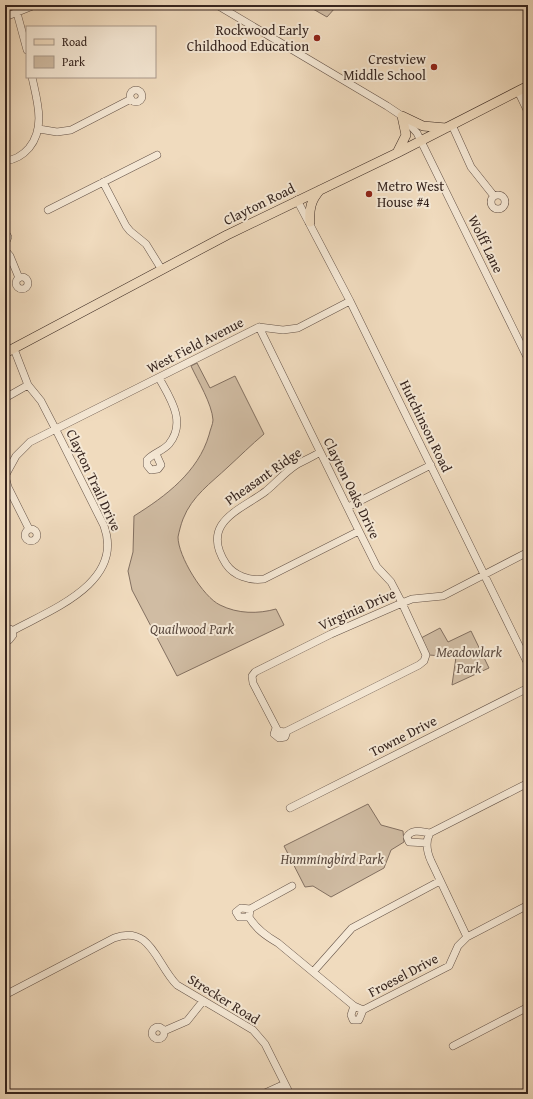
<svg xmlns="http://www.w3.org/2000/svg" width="533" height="1099" viewBox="0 0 533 1099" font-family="'Gentium Book Plus',serif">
  <rect width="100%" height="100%" fill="#f0dbbe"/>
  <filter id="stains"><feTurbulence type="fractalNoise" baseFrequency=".005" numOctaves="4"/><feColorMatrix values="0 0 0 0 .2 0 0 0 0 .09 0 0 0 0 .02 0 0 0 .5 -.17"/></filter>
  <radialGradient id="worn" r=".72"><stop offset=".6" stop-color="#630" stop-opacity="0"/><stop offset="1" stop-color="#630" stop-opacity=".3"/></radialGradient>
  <path fill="#d0bca3" stroke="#837061" d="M306 5H330L335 8 327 17Z
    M197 363 210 388 235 376 264 434C251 445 240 456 228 467 211 483 192 496 183 519 181 524 179 532 178 537 178 556 203 597 220 605 238 614 258 614 276 609L284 625 177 676 132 590 128 571 133 552 134 516C166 496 198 472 209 435 210 430 213 424 213 420 212 404 198 381 191 366Z
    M440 628 448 642 471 631 489 668 452 685 456 657 429 655 421 638Z
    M368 804 381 825 403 831 404 842 391 850 384 868 331 897 313 886 305 887 284 846Z"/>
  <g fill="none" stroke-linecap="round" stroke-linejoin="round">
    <g stroke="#645247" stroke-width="8">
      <path id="minor" d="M217 5 387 106 402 116 417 133 528 359
        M17 13 27 50
        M5 17 35 5
        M130 96a6 6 0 1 1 12 0a6 6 0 1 1-12 0Z
        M518 91 528 112
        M452 125 471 167 494 196
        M39 129 57 132 71 130 131 99
        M5 161C14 160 23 155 29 148 46 127 37 101 32 77
        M103 182 126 226 130 231 146 244 162 270
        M491 202a7 7 0 1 1 14 0a7 7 0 1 1-14 0Z
        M297 200 350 301 528 664
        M48 210 157 155
        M5 232 8 237 5 244
        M5 250 10 256 19 278
        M16 283a6 6 0 1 1 12 0a6 6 0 1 1-12 0Z
        M259 327 359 531 377 567 391 582 402 603 426 655 424 661 419 665 285 732 278 731 253 683 252 676 255 672 331 634 402 603 412 599 443 596 528 552
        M5 398 28 385
        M320 452C313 457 304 460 296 465 285 472 276 483 266 491 241 510 199 522 226 564 234 576 250 581 264 579L359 531
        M156 454 161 465 158 469 151 470 147 465V460C153 453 163 451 169 444 187 422 170 398 159 378
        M348 507 431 465
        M29 529 8 487 5 476 16 456 30 442 259 327 283 330 298 328 350 301
        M25 535a6 6 0 1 1 12 0a6 6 0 1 1-12 0Z
        M5 629H10L13 635 9 640H5
        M12 631C50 610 125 583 104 526L56 430 41 401 28 385 14 349
        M276 728 274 734 279 738 285 737 287 731
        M290 808 528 688
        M427 843 409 842 407 837C412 828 422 832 430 833
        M292 886 250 909 249 917C256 929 266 936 278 943L354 1006 363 1010
        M249 917H239L236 912 241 908 250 909
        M467 937 431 861C427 852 425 842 430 833L528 783
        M313 972 352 928 440 881
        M5 995 114 938C151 924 156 964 177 985L253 1030 265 1044 290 1094
        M354 1006 351 1015 353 1020H359L363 1010
        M363 1010 449 966 458 946 467 937 528 905
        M152 1033a6 6 0 1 1 12 0a6 6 0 1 1-12 0Z
        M164 1031 187 1021 203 1001
        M453 1046 528 1007
        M263 1094 285 1084"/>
    </g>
    <g stroke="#36251f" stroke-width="10">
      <path id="major" d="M402 116 423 126 446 128
        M397 153 406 135 402 116
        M310 222C309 209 311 200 320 190
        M5 353 227 235 397 153 528 86"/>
    </g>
    <use href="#minor" stroke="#f5e8d5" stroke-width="7"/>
    <use href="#major" stroke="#f0dbbe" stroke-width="9"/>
  </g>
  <g fill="#8f2418" stroke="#f5e8d5" stroke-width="1.5">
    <circle cx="317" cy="38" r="4"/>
    <circle cx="434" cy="67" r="4"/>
    <circle cx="369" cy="194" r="4"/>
  </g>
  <g text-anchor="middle" stroke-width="4" stroke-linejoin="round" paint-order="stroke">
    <g font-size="14" fill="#36251f" stroke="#f5e8d5" text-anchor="end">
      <text x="309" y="35">Rockwood Early<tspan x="309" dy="16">Childhood Education</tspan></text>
      <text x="426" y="64">Crestview<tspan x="426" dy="16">Middle School</tspan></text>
      <text x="377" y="191" text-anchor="start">Metro West<tspan x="377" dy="16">House #4</tspan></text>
    </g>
    <g font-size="14" fill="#36251f" stroke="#f5e8d5">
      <text transform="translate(259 204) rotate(-26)" y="5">Clayton Road</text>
      <text transform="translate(486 244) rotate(64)" y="5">Wolff Lane</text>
      <text transform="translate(195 345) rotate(-27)" y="5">West Field Avenue</text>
      <text transform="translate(426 426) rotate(64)" y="5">Hutchinson Road</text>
      <text transform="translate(263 476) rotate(-35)" y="5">Pheasant Ridge</text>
      <text transform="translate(94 480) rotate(65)" y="5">Clayton Trail Drive</text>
      <text transform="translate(352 488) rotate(64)" y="5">Clayton Oaks Drive</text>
      <text transform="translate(357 609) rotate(-24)" y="5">Virginia Drive</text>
      <text transform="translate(403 736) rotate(-27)" y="5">Towne Drive</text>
      <text transform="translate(403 975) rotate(-28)" y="5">Froesel Drive</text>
      <text transform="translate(224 999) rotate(32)" y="5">Strecker Road</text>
    </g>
    <g font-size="14" font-style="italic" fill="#5c4b40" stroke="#f5e8d5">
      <text x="192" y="634">Quailwood Park</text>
      <text x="469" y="657">Meadowlark<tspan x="469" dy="16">Park</tspan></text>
      <text x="332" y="864">Hummingbird Park</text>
    </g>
  </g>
  <rect width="533" height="1099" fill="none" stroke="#f0dbbe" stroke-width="20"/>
  <rect x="6" y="6" width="521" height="1087" fill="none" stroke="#36251f" stroke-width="2"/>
  <rect x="10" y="10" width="513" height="1079" fill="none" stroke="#36251f"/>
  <rect x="26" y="26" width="130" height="52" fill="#f5e8d5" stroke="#a99a8c"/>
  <rect x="34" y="39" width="20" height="6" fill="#f0dbbe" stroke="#a99a8c"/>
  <text x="62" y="46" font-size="12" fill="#36251f">Road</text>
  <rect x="34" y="56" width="20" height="12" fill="#d0bca3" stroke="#a99a8c"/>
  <text x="62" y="66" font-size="12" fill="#36251f">Park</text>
  <rect width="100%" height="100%" filter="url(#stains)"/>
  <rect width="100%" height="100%" fill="url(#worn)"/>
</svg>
